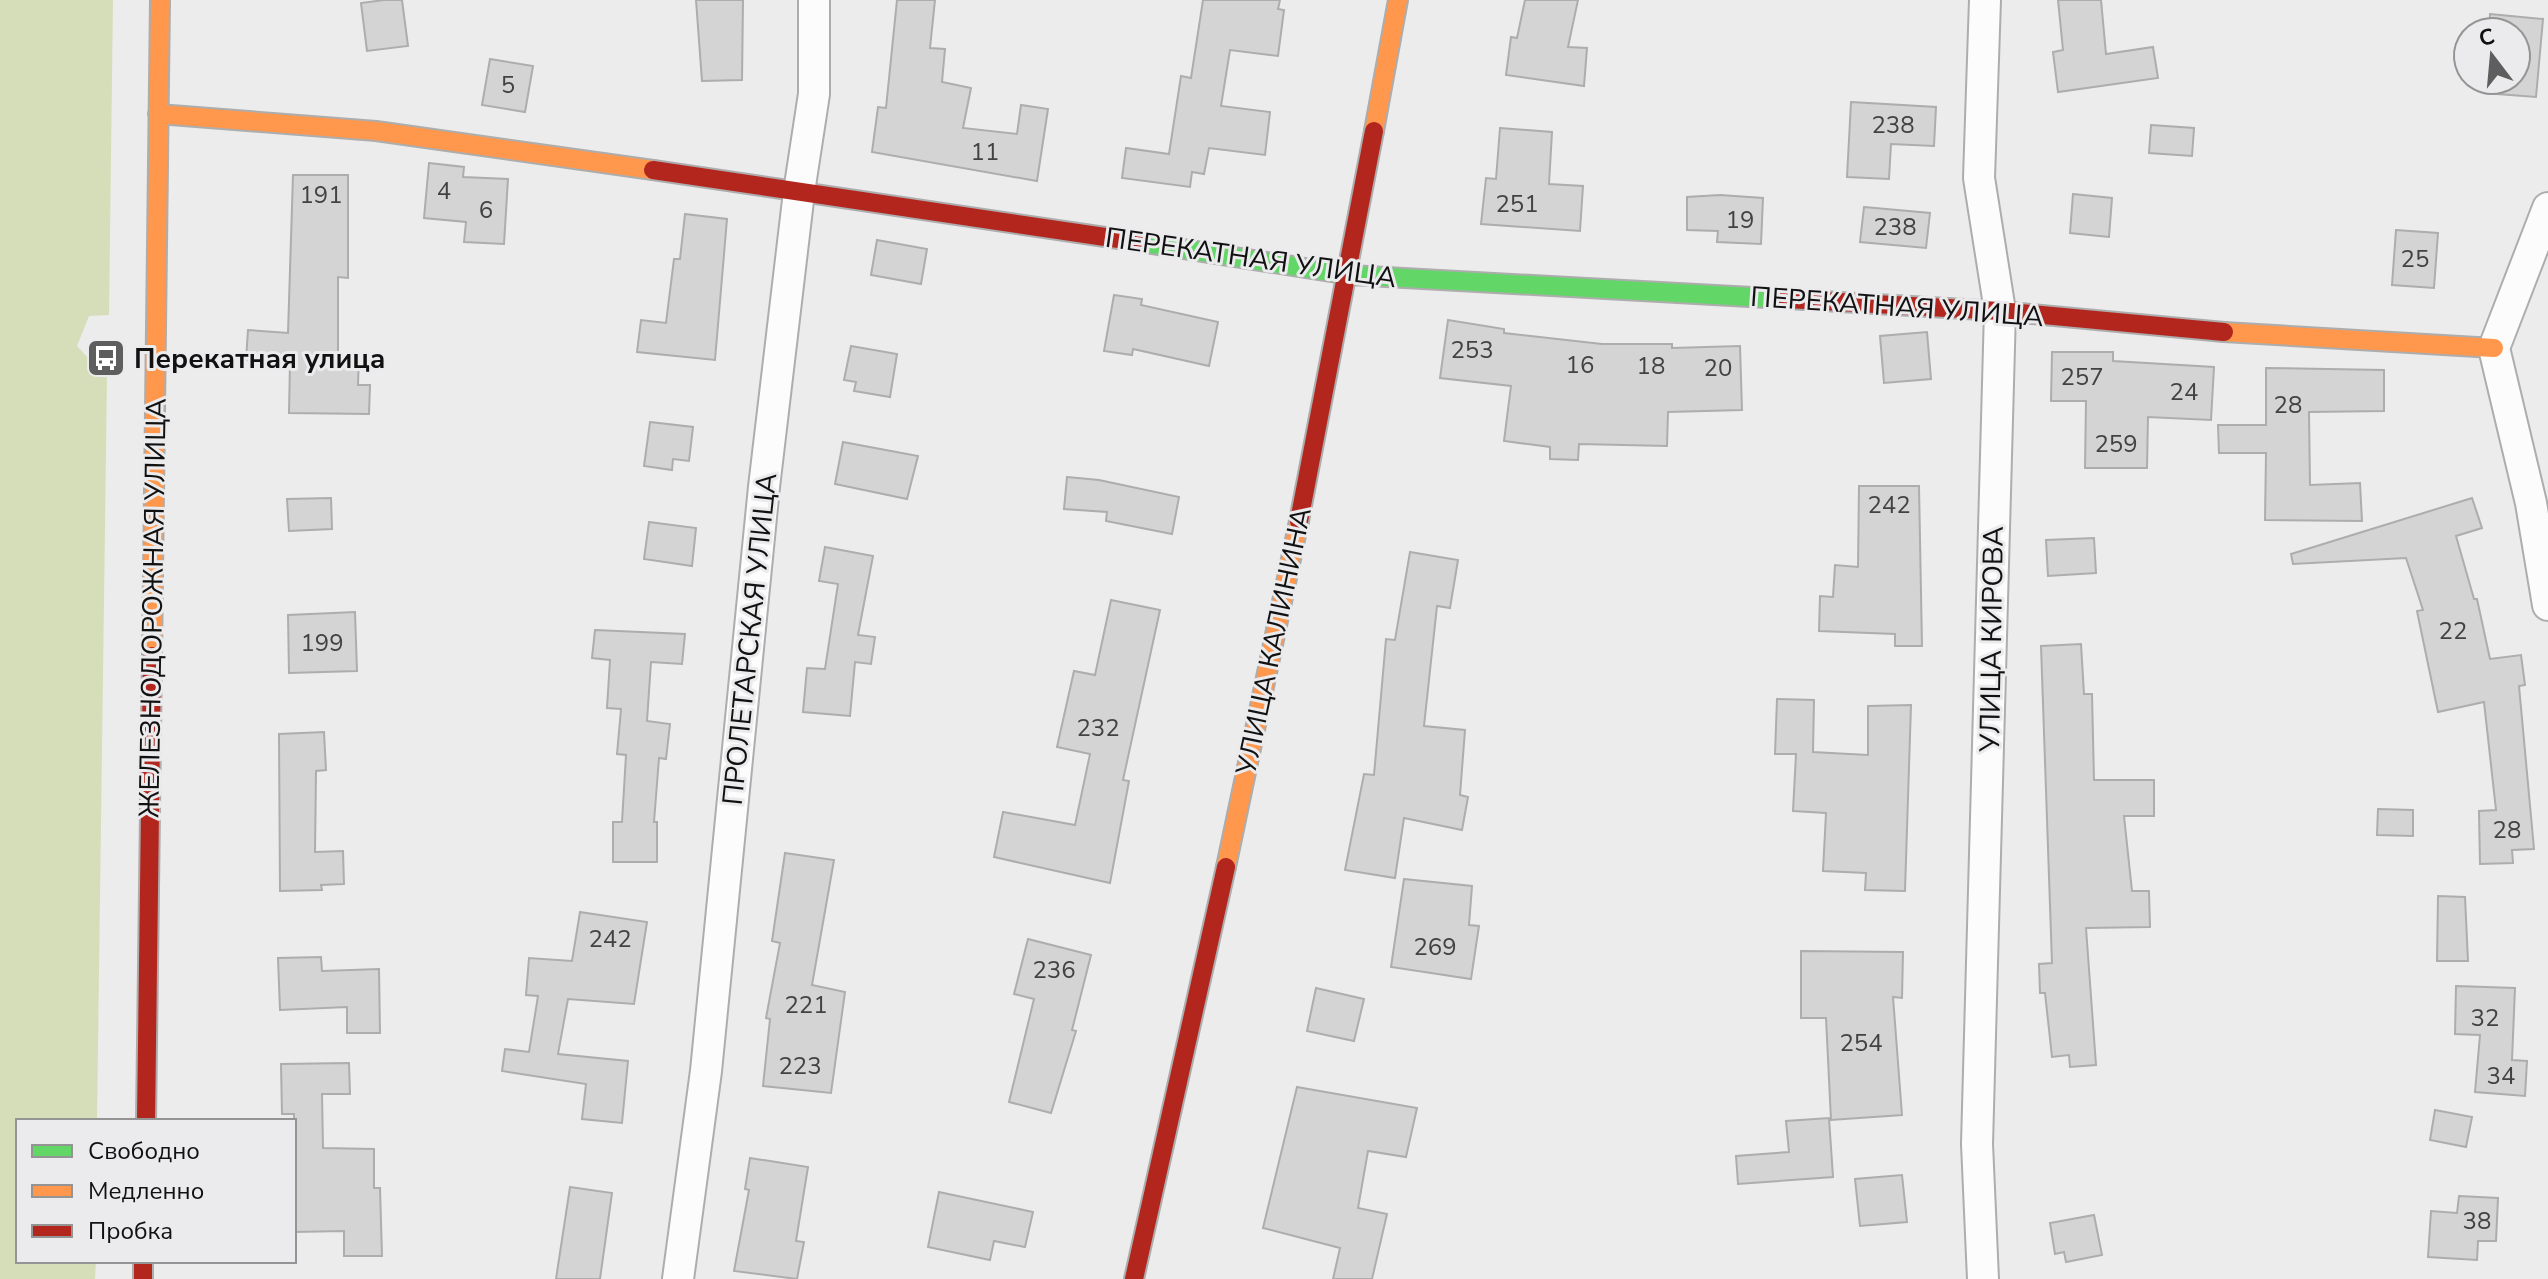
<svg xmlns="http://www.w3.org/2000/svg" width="2548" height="1279" viewBox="0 0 2548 1279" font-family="'Nunito Sans',sans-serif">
  <rect width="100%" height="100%" fill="#ececec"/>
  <path fill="#d6deb9" d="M0 0H113L109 315 89 316 77 346 107 378 97 1121H18V1261H96L95 1279H0Z"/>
  <path fill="#d4d4d4" stroke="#adadad" stroke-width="2" d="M384 0H402L408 46 367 51 361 3Z
    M696 0H743L742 80 702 81Z
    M897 0H935L930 48 945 49 942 82 971 88 963 128 1017 134 1021 105 1048 109 1037 181 872 152 878 107 886 108Z
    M1203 0H1280L1278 9 1284 10 1278 56 1230 50 1221 106 1270 112 1265 155 1209 148 1204 174 1192 172 1190 187 1122 178 1126 148 1169 154 1181 76 1191 78Z
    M1525 0H1578L1568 47 1587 48 1584 86 1506 75 1511 37 1517 38Z
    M2058 0H2101L2106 54 2153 47 2158 78 2058 92 2053 52 2063 50Z
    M2490 14 2543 19 2536 97 2484 93 2485 80H2516V32H2489Z
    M490 59 533 66 525 112 482 105Z
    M1851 102 1936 107 1934 146 1891 144 1889 179 1847 177Z
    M2151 125 2194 128 2192 156 2149 153Z
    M1500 128 1552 132 1549 184 1583 186 1580 231 1481 224 1486 178 1496 179Z
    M429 163 464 167 463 177 508 179 504 244 464 242 466 222 424 218Z
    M293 175H348V278L338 277V355L359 356 358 385H370L369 414 289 413 290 363 246 360 248 330 288 333Z
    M2073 194 2112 198 2109 237 2070 233Z
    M1720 195 1763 198 1761 244 1717 242 1718 231 1687 230V197Z
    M1864 207 1930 213 1926 248 1860 242Z
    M685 214 727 219 715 360 637 352 641 320 666 323 674 259H680Z
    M2396 230 2438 233 2434 288 2392 285Z
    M877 240 927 249 921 284 871 275Z
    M1114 295 1142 299 1141 305 1218 322 1209 366 1133 349 1132 355 1104 351Z
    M1448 320 1504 329V333L1602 344H1672V348L1740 346 1742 410 1668 412 1667 446 1579 444 1578 460 1550 459V447L1504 441 1511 386 1440 378Z
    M1927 332 1931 379 1884 383 1880 336Z
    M851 346 897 354 890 397 854 391 856 382 844 380Z
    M2052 352H2113V361L2214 367 2211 420 2148 417 2147 468H2085L2086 401H2051Z
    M2266 368 2384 370V411L2309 412 2310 485 2360 483 2362 521 2265 520 2266 453H2219L2218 425H2266Z
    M650 422 693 427 689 461 673 459 672 470 644 466Z
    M843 442 918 456 907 499 835 484Z
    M1067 477 1099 480 1179 497 1172 534 1106 521 1107 512 1064 509Z
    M1859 486H1919L1922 646H1895V634L1819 631 1820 596 1833 597 1835 565 1858 567Z
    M331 498 332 529 289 531 287 499Z
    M2472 498 2482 528 2456 536 2474 599H2477L2490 659 2521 655 2525 685 2519 686 2534 849 2512 850 2513 863 2480 864 2479 811 2496 810 2484 702 2438 712 2417 611 2423 610 2406 558 2293 564 2291 554Z
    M649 522 696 528 692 566 644 559Z
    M2094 538 2096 573 2048 576 2046 540Z
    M825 547 873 556 858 635 875 637 871 664 855 662 850 716 803 712 807 668 825 669 838 584 819 581Z
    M1410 552 1458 560 1450 608 1437 606 1424 726 1465 730 1460 795 1468 797 1462 830 1404 818 1395 878 1345 870 1364 774 1374 775 1386 639 1395 640Z
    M1111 600 1160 610 1123 780 1129 781 1110 883 994 857 1003 812 1075 825 1090 754 1057 747 1074 671 1095 675Z
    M355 612 357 671 289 673 288 615Z
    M595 630 685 634 682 664 651 662 647 721 670 724 666 759 659 758 654 822H657V862H613V822H622L626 755 617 754 621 709 607 708 610 660 592 658Z
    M2081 644 2084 694H2092L2094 780H2154V816H2124L2132 891H2149L2150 927 2086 928 2096 1065 2070 1067 2069 1055 2052 1057 2045 993H2040L2039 964 2052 963 2041 646Z
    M1777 699 1814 700 1813 752 1868 755V706L1911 705 1905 891 1865 890 1866 873 1823 871 1826 813 1793 811 1796 754H1775Z
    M324 732 326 770 316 771 315 852 343 851 344 884 321 885 322 890 280 891 279 734Z
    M2378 809 2413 810V836L2377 835Z
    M785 853 834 860 812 985 845 992 831 1093 763 1086 770 1019 766 1018 780 943 772 941Z
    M1404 879 1472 886 1469 925 1479 926 1471 979 1391 967Z
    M2438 896 2465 897 2468 961H2437Z
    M580 912 647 922 634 1004 568 999 558 1054 628 1061 622 1123 582 1119 586 1084 502 1071 505 1049 529 1052 538 996 526 995 529 958 572 961Z
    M1028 939 1091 955 1072 1030 1076 1031 1051 1113 1009 1102 1034 999 1014 994Z
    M1801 951 1903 952 1902 998 1893 997 1902 1115 1831 1120 1826 1018H1801Z
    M321 957 322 971 379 969 380 1033H347V1007L280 1010 278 958Z
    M2456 986 2515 988 2512 1060 2527 1061 2525 1096 2475 1092 2480 1035 2455 1034Z
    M1316 988 1364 999 1354 1041 1307 1031Z
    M349 1063 350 1094H322L323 1148 374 1149V1188H380L382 1256H344V1231L294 1232V1114H282L281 1064Z
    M1297 1087 1417 1108 1406 1157 1368 1151 1358 1208 1387 1214 1372 1279H1333L1340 1248 1263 1228Z
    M2435 1110 2472 1117 2466 1147 2430 1140Z
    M1829 1118 1833 1177 1738 1184 1736 1156 1789 1152 1786 1121Z
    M750 1158 808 1167 796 1241 804 1242 797 1279 734 1271 749 1190 745 1189Z
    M1902 1175 1907 1222 1860 1226 1855 1179Z
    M570 1187 612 1193 600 1279H556Z
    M939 1192 1033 1212 1025 1247 994 1241 990 1260 928 1247Z
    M2459 1196 2498 1198 2496 1241H2478L2477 1260 2428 1257 2431 1211 2457 1213Z
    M2094 1215 2102 1255 2066 1262 2064 1252 2055 1254 2050 1223Z"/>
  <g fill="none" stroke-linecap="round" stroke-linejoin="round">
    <g stroke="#adadad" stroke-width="34">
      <path id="street" d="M2548 208 2494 348 2531 503 2548 605
        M678 1279 706 1071 764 487 799 192 814 94V0
        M1983 1279 1977 1144 2000 311 1979 178 1985 0"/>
    </g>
    <g stroke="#adadad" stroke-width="22">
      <path id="fast" d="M1139 242 1350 275 1787 299"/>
    </g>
    <g stroke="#adadad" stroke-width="22">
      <path id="slow" d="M158 114 376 131 653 170
        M1374 131 1398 0
        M2224 332 2494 348
        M152 656 160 0
        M1226 867 1299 521"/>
    </g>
    <g stroke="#adadad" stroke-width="22">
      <path id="jam" d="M653 170 1139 242
        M1787 299 2000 311 2224 332
        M1299 521 1374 131
        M146 1121 152 656
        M143 1261V1279
        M1134 1279 1226 867"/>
    </g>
    <use href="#street" stroke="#fcfcfc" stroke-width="30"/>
    <use href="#fast" stroke="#63d668" stroke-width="18"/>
    <use href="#slow" stroke="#ff974d" stroke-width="18"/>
    <use href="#jam" stroke="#b3261e" stroke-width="18"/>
  </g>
  <defs>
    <g id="bus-square" transform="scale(2)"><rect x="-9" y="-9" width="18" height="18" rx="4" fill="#5e5e5e" stroke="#ebebed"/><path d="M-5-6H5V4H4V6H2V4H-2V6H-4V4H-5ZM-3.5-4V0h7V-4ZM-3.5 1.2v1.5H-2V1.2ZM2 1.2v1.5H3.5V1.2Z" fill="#fff"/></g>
  </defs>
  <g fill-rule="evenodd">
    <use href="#bus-square" x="106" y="358"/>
  </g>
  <g text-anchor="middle" stroke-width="6" stroke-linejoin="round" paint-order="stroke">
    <g font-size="24" fill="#424242">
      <text x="508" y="93">5</text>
      <text x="1893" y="133">238</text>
      <text x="985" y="160">11</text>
      <text x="444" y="199">4</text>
      <text x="321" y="203">191</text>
      <text x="1517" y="212">251</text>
      <text x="486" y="218">6</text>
      <text x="1740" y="228">19</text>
      <text x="1895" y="235">238</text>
      <text x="2415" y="267">25</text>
      <text x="1472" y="358">253</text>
      <text x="1580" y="373">16</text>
      <text x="1651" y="374">18</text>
      <text x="1718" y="376">20</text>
      <text x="2082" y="385">257</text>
      <text x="2184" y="400">24</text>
      <text x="2288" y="413">28</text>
      <text x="2116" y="452">259</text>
      <text x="1889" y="513">242</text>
      <text x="2453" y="639">22</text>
      <text x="322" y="651">199</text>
      <text x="1098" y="736">232</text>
      <text x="2507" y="838">28</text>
      <text x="610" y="947">242</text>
      <text x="1435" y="955">269</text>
      <text x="1054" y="978">236</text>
      <text x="806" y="1013">221</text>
      <text x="2485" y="1026">32</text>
      <text x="1861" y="1051">254</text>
      <text x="800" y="1074">223</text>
      <text x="2501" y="1084">34</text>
      <text x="2477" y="1229">38</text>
    </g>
    <g font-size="28" fill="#111" stroke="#ebebed">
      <text transform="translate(1251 257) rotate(8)" y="10">ПЕРЕКАТНАЯ УЛИЦА</text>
      <text transform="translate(1897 306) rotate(4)" y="10">ПЕРЕКАТНАЯ УЛИЦА</text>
      <text transform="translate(152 608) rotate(-89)" y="10">ЖЕЛЕЗНОДОРОЖНАЯ УЛИЦА</text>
      <text transform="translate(749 639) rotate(-84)" y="10">ПРОЛЕТАРСКАЯ УЛИЦА</text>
      <text transform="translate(1991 639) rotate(-89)" y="10">УЛИЦА КИРОВА</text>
      <text transform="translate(1273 641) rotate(-78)" y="10">УЛИЦА КАЛИНИНА</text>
    </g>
    <g font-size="28" font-weight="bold" fill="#111" stroke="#ebebed" text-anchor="start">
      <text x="134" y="368">Перекатная улица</text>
    </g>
  </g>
  <rect x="16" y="1119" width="280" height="144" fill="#ebebed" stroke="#949495" stroke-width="2"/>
  <rect x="32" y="1145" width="40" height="12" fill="#63d668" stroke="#949495" stroke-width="2"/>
  <text x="88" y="1159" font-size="24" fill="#111111">Свободно</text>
  <rect x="32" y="1185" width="40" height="12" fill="#ff974d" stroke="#949495" stroke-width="2"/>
  <text x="88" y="1199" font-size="24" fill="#111111">Медленно</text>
  <rect x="32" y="1225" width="40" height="12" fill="#b3261e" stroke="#949495" stroke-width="2"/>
  <text x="88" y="1239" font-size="24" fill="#111111">Пробка</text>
  <g transform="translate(2492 56) rotate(344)"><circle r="38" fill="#ebebed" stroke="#949495" stroke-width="2"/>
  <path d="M0-6L14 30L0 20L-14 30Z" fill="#5e5e5e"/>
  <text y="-12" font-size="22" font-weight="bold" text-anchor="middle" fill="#111111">С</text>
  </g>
</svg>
